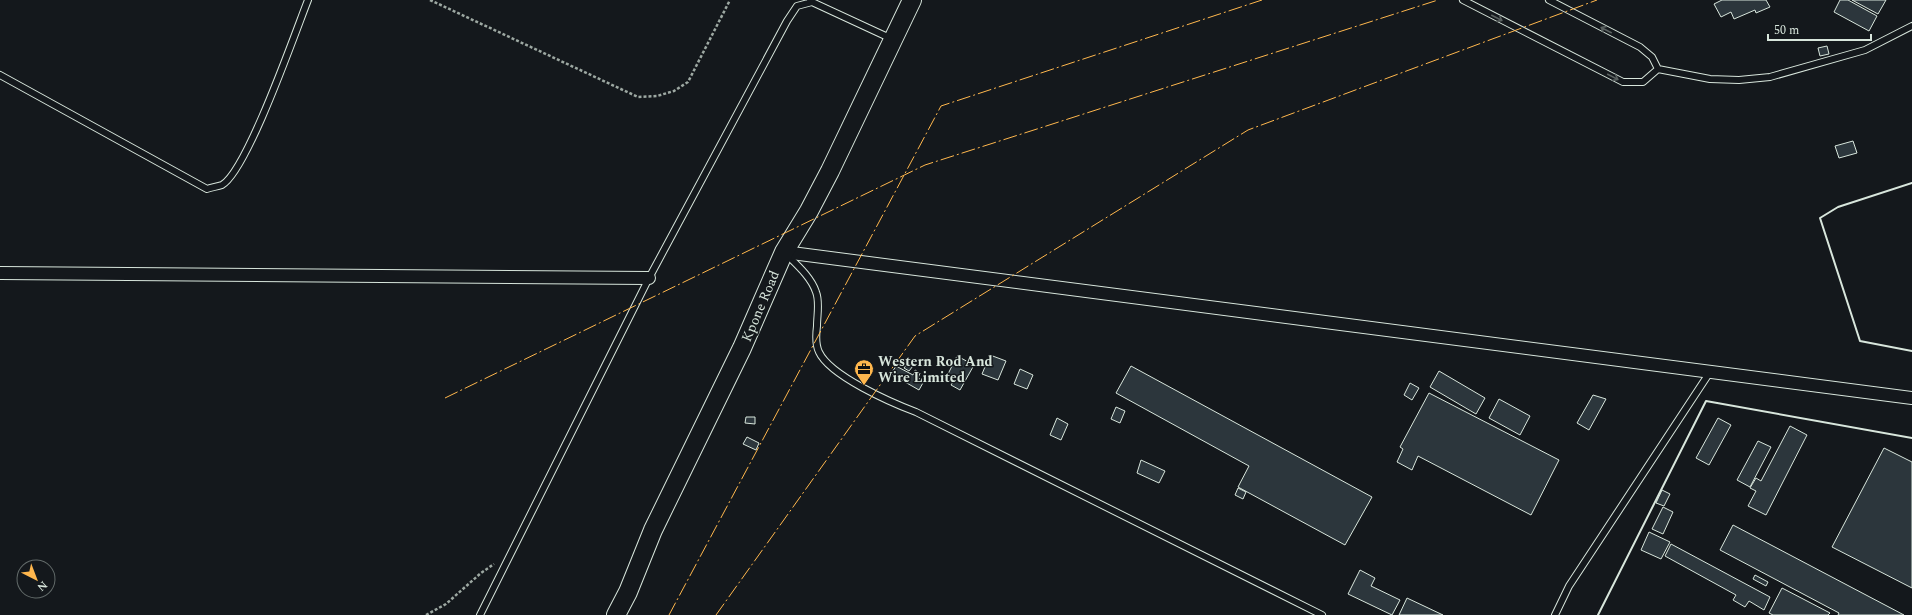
<svg xmlns="http://www.w3.org/2000/svg" width="1912" height="615" viewBox="0 0 1912 615" font-family="Spectral,serif">
  <rect width="100%" height="100%" fill="#14181c"/>
  <path fill="#2c363c" stroke="#d8e6dc" d="M1722 0H1766L1770 7 1756 13 1755 10 1734 19 1731 12 1721 17 1714 4Z
    M1840 0H1848L1877 16 1869 31 1834 12Z
    M1852 0H1886L1878 14Z
    M1827 46 1829 54 1820 56 1818 48Z
    M1853 141 1857 153 1839 158 1835 146Z
    M990 355 1006 361 998 380 982 374Z
    M957 356 974 365 960 390 951 385 953 382 946 378Z
    M908 362 913 366 909 371 904 368Z
    M896 366 913 375 915 370 920 373 918 378 924 381 919 390 891 374Z
    M1131 366 1372 497 1345 545 1238 487 1249 466 1116 393Z
    M1020 369 1033 375 1027 389 1014 384Z
    M1439 371 1485 398 1476 414 1430 387Z
    M1410 383 1419 388 1412 400 1404 395Z
    M1429 393 1559 460 1531 515 1418 456 1412 470 1397 462 1403 449 1400 447Z
    M1593 395 1606 399 1589 430 1577 423Z
    M1499 399 1530 416 1520 435 1489 418Z
    M1116 407 1125 411 1120 423 1111 419Z
    M746 417H755V424L745 423Z
    M1057 418 1068 424 1061 440 1050 435Z
    M1718 418 1731 425 1709 465 1696 458Z
    M1790 426 1807 435 1766 515 1748 506 1756 491 1750 488 1756 478 1761 481Z
    M747 437 759 443 756 450 743 444Z
    M1758 441 1771 447 1750 487 1737 480Z
    M1884 448 1912 462V588L1832 547Z
    M1141 460 1165 471 1159 483 1137 473Z
    M1238 488 1246 492 1243 499 1235 495Z
    M1662 490 1670 494 1664 506 1656 503Z
    M1663 507 1673 512 1663 534 1652 529Z
    M1733 525 1904 615H1838L1839 613 1720 550Z
    M1649 532 1670 542 1661 559 1641 550Z
    M1671 544 1770 597 1764 610 1749 601 1745 607 1733 600 1736 595 1665 556Z
    M1360 570 1375 578 1371 586 1400 600 1392 615 1348 594Z
    M1755 575 1768 582 1766 586 1753 579Z
    M1782 588 1830 613 1828 615H1773L1769 613Z
    M1407 598 1443 615H1399Z"/>
  <g fill="none" stroke-linecap="round" stroke-linejoin="round">
    <g stroke="#d8e6dc" stroke-width="8">
      <path id="lane" d="M1463 0 1623 82H1643L1658 69
        M1549 0 1640 47 1652 57 1658 69
        M810 1 892 39
        M1658 69 1710 79 1739 80 1770 77 1865 50 1912 26
        M0 75 207 189C211 187 217 187 222 185 247 171 295 33 308 0
        M786 254C797 265 811 277 816 292 820 302 817 315 817 326 816 334 815 344 819 352 830 376 892 403 916 412L1322 615
        M480 615 649 278 787 21 797 6 812 2
        M1555 615 1569 586 1710 372"/>
    </g>
    <g stroke="#d8e6dc" stroke-width="14">
      <path id="street" d="M784 252 1912 398
        M0 273 649 278"/>
    </g>
    <g stroke="#d8e6dc" stroke-width="20">
      <path id="secondary" d="M616 615 628 592 653 530 742 348 784 252 809 211 830 171 912 0"/>
    </g>
    <path stroke="#9da8a2" stroke-width="2.5" stroke-dasharray="3 2" stroke-linecap="butt" d="M430 0 638 97 657 96 674 91 688 82 730 0
      M426 615 446 604 481 573 494 564"/>
    <use href="#lane" stroke="#14181c" stroke-width="6"/>
    <use href="#street" stroke="#14181c" stroke-width="12"/>
    <use href="#secondary" stroke="#14181c" stroke-width="18"/>
    <path stroke="#d8e6dc" stroke-width="2" d="M1912 183 1838 207 1820 218 1860 341 1912 351
      M1598 615 1706 401 1912 438"/>
    <path stroke="#ffb74d" stroke-width="1" stroke-dasharray="14 3 2 3" stroke-linecap="butt" d="M445 398 925 165 1438 0
      M669 615 941 106 1262 0
      M716 615 915 336 1248 130 1597 0"/>
  </g>
  <defs><path id="oneway-shaft" d="M-6 0H5M1.5-3L5.5 0L1.5 3" fill="none" stroke-width="1.6" stroke-linecap="round" stroke-linejoin="round"/></defs>
  <g stroke="#59605f">
    <use href="#oneway-shaft" transform="translate(1497 18) rotate(27)"/>
    <use href="#oneway-shaft" transform="translate(1606 30) rotate(-153)"/>
    <use href="#oneway-shaft" transform="translate(1613 77) rotate(27)"/>
  </g>
  <defs>
    <g id="office-pin" transform="scale(1)"><path d="M0 17L-7.5 6A9.5 9.5 0 1 1 7.5 6Z" fill="#ffb74d" stroke="#14181c"/><path d="M-6-3h4V-5.5h4V-3h4V5H-6ZM-1-4.5V-3h2v-1.5ZM-6 0V1H6V0Z" fill="#111"/></g>
  </defs>
  <g fill-rule="evenodd">
    <use href="#office-pin" x="864" y="369"/>
  </g>
  <g text-anchor="middle" stroke-width="3" stroke-linejoin="round" paint-order="stroke">
    <g font-size="14" fill="#d8e6dc" stroke="#14181c">
      <text transform="translate(760 306) rotate(-67)" y="5">Kpone Road</text>
    </g>
    <g font-size="14" font-weight="bold" fill="#d8e6dc" stroke="#14181c" text-anchor="start">
      <text x="878" y="366">Western Rod And<tspan x="878" dy="16">Wire Limited</tspan></text>
    </g>
  </g>
  <g transform="translate(36 579) rotate(138)"><circle r="19" fill="#14181c" stroke="#626a69"/>
  <path d="M0-3L7 15L0 10L-7 15Z" fill="#ffb74d"/>
  <text y="-6" font-size="11" font-weight="bold" text-anchor="middle" fill="#d8e6dc">N</text>
  </g>
  <path d="M1768 34v6h103v-6" fill="none" stroke="#d8e6dc" stroke-width="2"/>
  <text x="1774" y="34" font-size="12" fill="#d8e6dc" stroke="#14181c" stroke-width="3" paint-order="stroke">50 m</text>
</svg>
